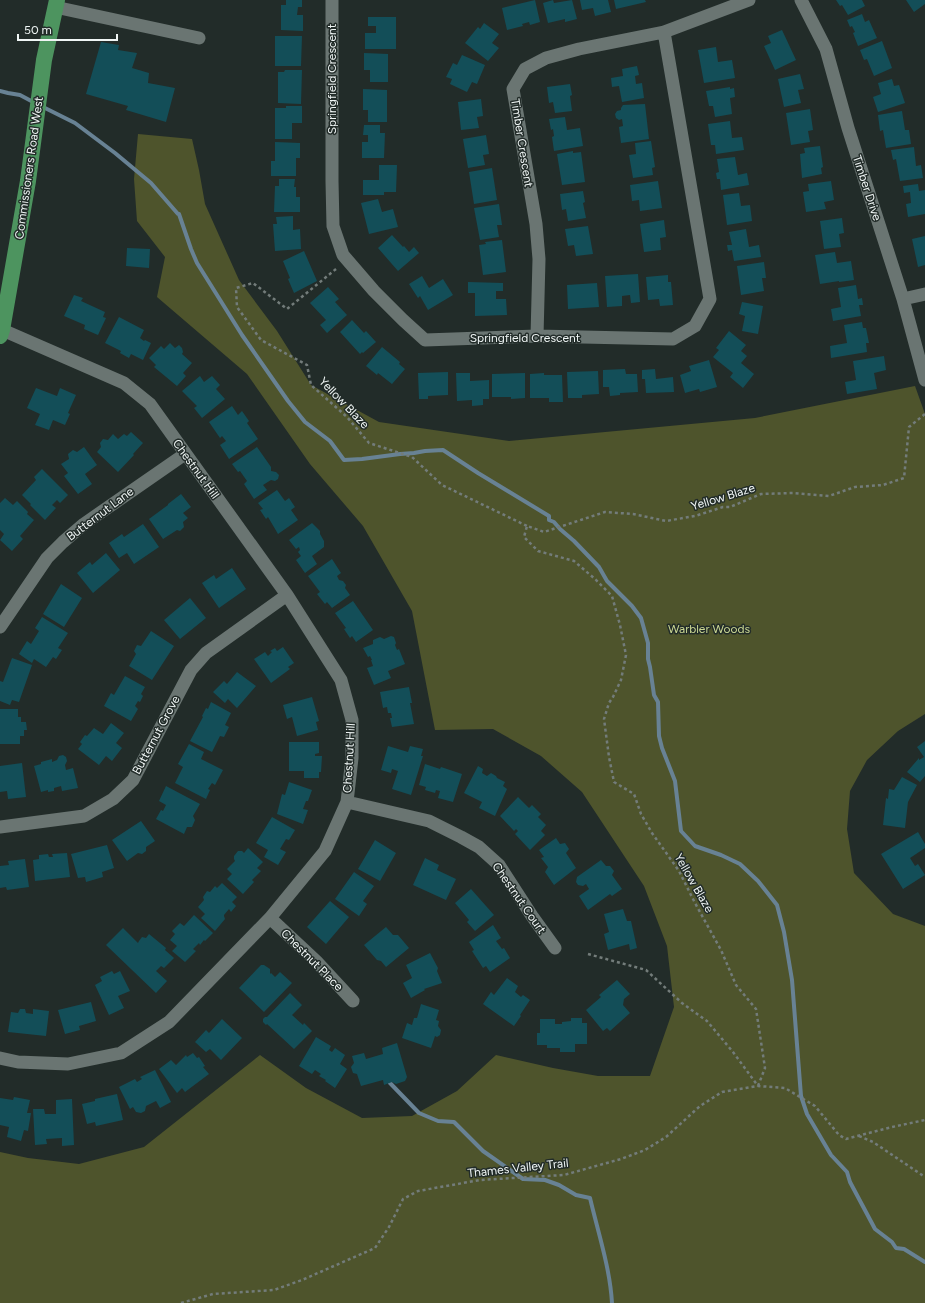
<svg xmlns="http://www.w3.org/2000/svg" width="925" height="1303" viewBox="0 0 925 1303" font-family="Figtree,sans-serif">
  <rect width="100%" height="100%" fill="#222c29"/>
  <path fill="#4e542c" d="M138 134 192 139 199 170 205 204 239 280 277 331 311 385 379 422 509 441 755 418 915 386 925 414V714L898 731 867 760 850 791 847 829 854 873 893 914 925 926V1303H0V1152L28 1158 79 1164 144 1147 260 1055 306 1088 362 1118 412 1116 457 1091 496 1055 553 1068 598 1076H650L674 1007 667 946 644 886 582 792 541 756 493 729 435 730 412 611 363 526 310 464 247 374 157 297 165 257 137 221 134 179Z"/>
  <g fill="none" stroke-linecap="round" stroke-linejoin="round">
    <path stroke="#688294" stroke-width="4" d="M0 91 8 93 20 95 35 103
      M41 106 75 123 115 153 151 183 178 214H179L191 249 197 263 242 335 288 401 305 422 330 441 344 460 362 459 400 454 414 453 425 451 443 450 478 473 549 516V520L554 522 560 529 574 541 599 567 607 581 632 606 641 618 648 643V659L650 667 654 695 658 702 659 736 662 748 675 781 681 831 695 846 721 855 740 864 758 881 777 905 784 932 792 980 801 1096 807 1114 831 1155 847 1172 850 1182 875 1229 892 1242 896 1248 904 1249 925 1262
      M390 1083 419 1113 438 1121 454 1122 483 1151 523 1179 545 1180 559 1185 576 1195 590 1198C598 1232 610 1268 612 1303"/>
  </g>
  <path fill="#134e58" d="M286 0H302V7H298L297 15H303V31L281 30V5H286Z
    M535 0 540 22 530 25 529 22 522 24 523 26 507 30 502 8Z
    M553 0 554 3 572 0 577 19 565 22V19L548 23 543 3Z
    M580 0H608L611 12 595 16 593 8 582 10Z
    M614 0H645L646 2 616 9Z
    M836 0H862L865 6 848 15 842 5 840 6Z
    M906 0H925V4L914 12Z
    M862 14 865 22 869 20 877 38 858 46 853 33 855 32 852 26 850 27 847 20Z
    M368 17H396V49H365V33H376V26H368Z
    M484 23 499 34 492 43 499 48 488 61 465 43 478 27 480 29Z
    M782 30 796 60 775 70 764 46 771 43 768 36Z
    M275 36H302L301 66H275Z
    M882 41 892 68 874 76 867 59 864 60 860 50Z
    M101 42 119 45 118 50 137 53 132 68 149 73 148 83 175 88 166 122 126 110 128 106 86 94Z
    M716 47 718 62 732 60 735 78 704 83 698 50Z
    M364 53 388 54V82H370V70H364Z
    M462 55 485 65 477 84 472 82 467 92 450 84 452 79 446 77 453 63 457 65Z
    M637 66 639 75 635 76 636 84 642 83 644 98 622 102 619 86 612 87 611 78 623 76 622 69Z
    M285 70H302L301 104 278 103V72H284Z
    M800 74 804 89 798 90 801 103 784 107 778 79Z
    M892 79 894 86 899 85 905 103 878 112 873 97 881 94 878 83Z
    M570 84 572 95 570 96 572 111 555 113 553 102 549 103 547 87Z
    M730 87V89L734 88 735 97 730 98 732 114 715 117 713 106H709L706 91Z
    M363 89 387 90V122H368V110H363Z
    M481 99 483 116 477 117 479 128 461 130 458 102Z
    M645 104 649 139 621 143 619 127 623 126 622 119 619 120 616 118 615 114 617 111 621 110V108L623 105Z
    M286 106H302V123H292V139H275V108H286Z
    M810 109 813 130 808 131 810 142 791 145 786 113Z
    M902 111 905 130H909L911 144 886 148 883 130 880 131 878 115Z
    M565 117 567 130 580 128 583 146 554 151 552 137 554 136 553 129 551 130 549 119Z
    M730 121 732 138 742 137 744 150 716 154 715 145H711L708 124Z
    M364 125H380V133H385L384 158H362V142H368V135H363Z
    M486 135 489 154 483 155 485 165 468 168 463 139Z
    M651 141 655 167 652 168 653 175 633 178 629 155 636 154 635 143Z
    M275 142 300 143V158H296V176H271V161H275Z
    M820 146 823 167 821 168 822 174 802 178 800 154 805 153 804 148Z
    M914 147 916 166 921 165 923 178 900 181 896 159 893 160 891 150Z
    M573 151V153L581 152 585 182 562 185 557 154Z
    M735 157 738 175 747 173 749 185 721 190 720 179H717L716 173 719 172 717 159Z
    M379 165H397L396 192H384V195H363V180H379Z
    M492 168 497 200 474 204 469 172Z
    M279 179H295L294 187H296V197H300V212H274L275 186H279Z
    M658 181 662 208 640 211 639 200 632 201 630 185Z
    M831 181 834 200 824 202 826 209 806 212 803 192 809 191 808 184Z
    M918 184 919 191 925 190V214L908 217 906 204 911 203 910 192 904 193 903 186Z
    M583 191 585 202 583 203 586 218 568 221 566 209 562 210 560 194Z
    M739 193 741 206 750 205 752 221 727 225 723 195Z
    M378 199 382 212 393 209 398 227 369 234 361 203Z
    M499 204 502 225H497L499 237 480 240 474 208Z
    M293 216V230L300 229 301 249 275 251 273 224H277L276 217Z
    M842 218 844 233 839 234 841 247 824 249 820 221Z
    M664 220 666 237 660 238 661 250 644 252 640 224Z
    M588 226 593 254 576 256 574 245 568 246 565 229Z
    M746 229 749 247 759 245 761 257 734 261 732 250 728 251 727 245H732L729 232Z
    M392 235 403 247 404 246 409 252 414 247 419 253 398 271 378 248Z
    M925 236V265L918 267 912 239Z
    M502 240 506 272 483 275 479 245 486 244 485 242Z
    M127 248 150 249 149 268 126 266Z
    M304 251 317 281 294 293 288 279 290 278 283 261Z
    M835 252 837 263 851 261 854 280 839 282V281L820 284 815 255Z
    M764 262 766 278H762L764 291 741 295 737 266Z
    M638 274 640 302 631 303 630 295 622 296V306L607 307 605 276Z
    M668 275V282H671L673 305 660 306 659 299 648 300 646 277Z
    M422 276 429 288 443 279 453 295 428 310 420 296 418 298 409 284Z
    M468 282 503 283V291H496V299H506L507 315 475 316V293H468Z
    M597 283 599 307 568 309 567 285Z
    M856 285 858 299 862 298 863 305H859L861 316 833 321 831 309 841 307 838 288Z
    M328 287 339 299 335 302 347 315 327 333 320 325 326 320 310 303Z
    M74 295 83 298 81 301 105 312 103 317 106 318 98 335 84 329 85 325 64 316Z
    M742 302 763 306 758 334 742 331 745 316 739 314Z
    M119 317 144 330 140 338 144 341 145 340 151 343 143 360 131 354 129 358 120 353 121 351 105 343Z
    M352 320 364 333 366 331 376 342 363 353 362 352 360 354 340 332Z
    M862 322 863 328H866L869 343H866L867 352 831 358 830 346 847 343 844 325Z
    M729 331 746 345 741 351 747 356 741 363 754 374 743 388 730 377 733 373 713 357 719 350 716 348Z
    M170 343 175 348 179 345 182 348 183 352 182 354 192 363 183 373 186 376 177 386 154 367 156 365 149 358 161 346 164 349Z
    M382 347 400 362 399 364 405 369 392 384 378 373 377 375 366 366Z
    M884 356 886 370 874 373 877 389 847 394 845 382 856 380 853 361Z
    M709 360 717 387 700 392 699 389 685 393 680 375 691 371 689 366Z
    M625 369 626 374H637L638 392 620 393V395L610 396 609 387H603V370Z
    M655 369 656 379 673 377 674 392 646 393 645 379H642V370Z
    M598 371 599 394 582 395V398H568L567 372Z
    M448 372V395L428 396V399H419L418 373Z
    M456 373H470V381L489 380V399H483V405L472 406V400L457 401Z
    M525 373V398L511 399V397H492V374Z
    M544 373V375H562L563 402H549V398H530V374Z
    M200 376 204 382 212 376 220 385 216 389 225 399 202 418 194 408 197 406 182 391Z
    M36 388 57 396 60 388 76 395 68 413 70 414 65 425 53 420 49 430 35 425 40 414 27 408Z
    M232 406 238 415 242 411 249 421 247 423 258 439 229 459 220 445 226 441 222 436 220 438 209 422Z
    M131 432 143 443 133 454 134 455 118 472 97 452 101 447 100 443 103 439 108 440 113 434 118 439 124 434 127 436Z
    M84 447 97 465 85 474 92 484 78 494 64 476 68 473 61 464 69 459 68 454 73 450 77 452Z
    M257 447 271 467V471L276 472 279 475 278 479 275 481 271 480 263 485 267 490 254 499 244 484 247 481 240 471 238 472 232 464Z
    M42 469 68 495 60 503 57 500 52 505 56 508 45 520 30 505 31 504 22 495 36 480 34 477Z
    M277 490 285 501 289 498 295 507 291 510 298 520 278 534 268 517 266 519 260 510 263 509 258 503Z
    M181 494 191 507 183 513 188 518 183 522 184 527 180 531 177 530 163 539 149 519 168 505V504Z
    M5 498 13 505 17 501 28 512 27 514 34 520 20 536 23 539 12 551 0 540 4 534 0 530V503Z
    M312 523 320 531V534L324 541V547L312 556 317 564 305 573 296 560 301 556 298 552 300 550 299 547 296 549 289 540Z
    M143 524 159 547 134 564 127 553 119 558 109 543 122 534 124 537Z
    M106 553 120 570 93 593 77 573 90 562 92 565Z
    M332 559 341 573 337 576 339 580 343 581 346 585 345 588 350 595 332 608 327 602 325 604 317 594 320 592 308 576Z
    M232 568 246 589 219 608 202 583 214 575 216 579Z
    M61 584 82 598 64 627 43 614Z
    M190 598 206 618 180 639 164 620Z
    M353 601 373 630 356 642 352 636 350 638 344 629 346 628 335 613Z
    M42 617 68 633 58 648 62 650 56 659 53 657 46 667 34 659 32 663 19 654 27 641 31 644 39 631 35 628Z
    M151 631 174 646 152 680 129 666 136 654 134 651 137 645 141 646Z
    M391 636 394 637 396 643 395 645 397 650 399 649 405 664 388 671 391 678 374 685 367 668 373 666 371 660H372L370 656 368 657 363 648 373 644V640L380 637 384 639Z
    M283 647 294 663 288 667 290 669 271 683 254 659 265 652 268 656 272 652 270 651 275 648 277 651Z
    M12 658 32 665 19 702 12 700 10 705 0 701V681L3 682Z
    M237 672 256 686 237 708 228 699 225 703 213 692 224 681 227 684Z
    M125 676 145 687 141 694 143 696 140 702 138 701 135 706 138 709 131 721 104 706 111 693 114 695Z
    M409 687 412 703H410L414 724 392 727 390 718H392L391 713H388L387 707 383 708 380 692Z
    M312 697 319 721 316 722 318 730 297 736 292 717 287 719 283 705Z
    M211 702 231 713 225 725 229 727 224 737 220 736 212 752 190 741 203 717 202 716 206 708 208 709Z
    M0 709H18V717H21V722H26L27 730H24V736H20V744H0Z
    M111 723 124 733 116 743 122 748 112 761 106 756 99 765 78 749 82 744 80 742 85 735 87 736 94 728 103 734Z
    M925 741V776L920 782 907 772 919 758V760L924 757 917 747Z
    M289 742H319V753L315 754V756H322L321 772H319V778H304V771H289Z
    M189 744 204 752 201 759 223 770 215 785 212 783 208 789 210 790 206 799 175 783 183 767 178 764Z
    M388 746 408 752 410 746 423 749 421 756H423L411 795 392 789 398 771 392 769 391 773 381 770Z
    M63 755 66 757 67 761 65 765 66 770 73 768 78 788 62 791 61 786 54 788V791L48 792V790L41 792 34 766 41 764V762L52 759V762L57 760 59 756Z
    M22 763 26 797 8 799 7 791 0 792V766Z
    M425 764 440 769 441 767 462 774 453 802 438 798 440 791 436 790 435 793 425 790 426 787 419 785Z
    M478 766 483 769 482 773 487 776 491 773 496 776 497 778 505 782 503 786 507 789 495 816 479 808 482 802 464 793Z
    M902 777 917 785 908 802 905 828 883 825 886 798 888 799 889 789 894 790Z
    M289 782 312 790 308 801H306L303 809 308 810 303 824 277 814 282 794 285 795Z
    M166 786 200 804 193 816 195 820 192 827H187L184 834 156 819 161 810 163 811 166 805 159 801Z
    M518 797 529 808 532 805 541 814 538 817 546 825 541 831 545 835 530 850 515 834 518 831 516 829 514 831 500 816Z
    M272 817 295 830 289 840 286 839 280 849 286 852 278 865 264 857 268 850 256 843Z
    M141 821 155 841 146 847V851L142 854 138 853 127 861 112 840Z
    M918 832 925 844V848L910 858 915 866 918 864 925 875 903 889 881 854Z
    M556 838 560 844 565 843 569 849 566 853 576 868 554 885 545 872 548 867 541 858 544 857 539 850Z
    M375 840 396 853 380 881 358 869Z
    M107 845 114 868 102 872 103 877 86 882 85 877 78 878 71 854Z
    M248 848 263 862 257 868 261 871 252 880 254 882 243 894 227 879 232 874 227 869 235 861 234 859V856L238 851H242L244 853Z
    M67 853 70 877 35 881 33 860 39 859V855L48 854 49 857H53L52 854Z
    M425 858 439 865 437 870 456 879 446 900 413 885Z
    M25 859 29 887 7 890 6 887 0 888V866L9 865 8 861Z
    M601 860 606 866H610L614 871 612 875 622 889 612 896 610 894 588 910 579 896 589 889 586 884 583 886 578 885 576 882 577 877Z
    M354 872 374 886 363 901 367 904 359 916 335 899Z
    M222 883 237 897 232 902 236 906 231 912 229 909 224 915V916L225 919 215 931 201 918 205 914 198 907 204 900 203 897 207 891 210 892 215 886 217 888Z
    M471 889 494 915 475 931 467 922 469 920 455 903Z
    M330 901 349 917 326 944 307 927Z
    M623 909 627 921H631L637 948 630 950 629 944 608 950 604 934 609 932 604 914Z
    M194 915 213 933 205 941 204 940 200 945 199 943 193 949 196 951 185 962 172 951 177 946 170 940 175 934 172 931 180 923 184 926Z
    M493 925 501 938 496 941 502 949 504 948 510 958 490 972 486 966 483 968 472 951 474 950 469 942Z
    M386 927 393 935H398L409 948 386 967 381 961 377 960 364 945Z
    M123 928 138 943 139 941 142 937 146 938 149 934 166 948 165 950 174 958 164 968 161 966 156 971 167 981 156 993 106 945Z
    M430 953 438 968 437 971 442 983 424 989 425 990 411 998 403 983 412 978 406 965Z
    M261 965H264L270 969V974L271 973 275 977 280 972 292 983 264 1012 239 988Z
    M112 971 114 974 120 971 130 991 118 996 124 1008 109 1015 95 985 102 981 100 977Z
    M507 978 518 986 515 992 521 997 523 995 530 1000 520 1015 521 1016 514 1026 483 1004 491 992 494 995Z
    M617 980 630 994 624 999 623 1005 630 1013 610 1031 607 1028 603 1031 586 1010 601 997 599 995Z
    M290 993 302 1005 292 1015 303 1025 304 1023 312 1031 294 1049 267 1024 266 1025 263 1022V1019L265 1017H267Z
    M91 1002 96 1021 79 1026 80 1030 65 1034 58 1010Z
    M421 1004 439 1010 436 1020 439 1021 438 1026 441 1030 440 1035 437 1037 435 1036 431 1048 402 1038 407 1023 412 1025 414 1018H417Z
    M20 1009H25L26 1013 33 1014V1009L49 1011 46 1036 8 1032 11 1012 18 1013Z
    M571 1018H582V1023H587V1044H575V1052H560V1048H547V1045H537V1033H540V1019H555V1024H562V1022L571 1021Z
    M222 1019 242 1038 221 1060 210 1049 206 1052 195 1042 206 1030 209 1033Z
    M316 1037 331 1046 329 1050 332 1052 335 1048 345 1055 340 1064 347 1069 335 1088 325 1081 326 1080 319 1076 321 1074 315 1070 312 1074 299 1066Z
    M397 1043 407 1077 405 1081 396 1084 392 1082 384 1085 383 1080 361 1086 357 1074 353 1073 351 1067 354 1063 352 1056 364 1053 366 1059 383 1054 382 1048Z
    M193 1053 197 1058 199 1057 205 1066 203 1067 209 1074 185 1092 182 1088 177 1093 159 1069 171 1060 176 1065 186 1055 187 1057Z
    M155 1070 171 1102 160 1108 156 1101 146 1106 145 1111 141 1113 136 1112 133 1107 130 1109 119 1087 135 1079 137 1082 142 1079 140 1077Z
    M117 1094 123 1120 96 1126 95 1122 87 1124 82 1104 95 1101V1099Z
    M14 1097 30 1100 27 1113H31L28 1131 24 1130 21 1141 7 1137 9 1127 0 1125V1098L13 1100Z
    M72 1099 74 1145 62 1146V1138L46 1139 47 1144 35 1145 33 1109H44L45 1114H56V1100Z"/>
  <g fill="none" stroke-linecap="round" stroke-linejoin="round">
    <path stroke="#737c7a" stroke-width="2.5" stroke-dasharray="3 3" stroke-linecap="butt" d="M336 269 287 309 253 283 236 288 237 307 261 340 307 365 311 385 347 417 369 443 412 457 442 485 527 526
      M588 954 646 970 682 1003 707 1021 733 1052 758 1086
      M758 1086 765 1068 756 1009 736 985 721 950 695 903 679 871 652 833 641 814 634 794 614 782 609 757 604 719 609 703 613 697 621 680 626 655 620 625 612 596 595 579 574 561 538 551 524 537 527 526 544 532 605 512 633 514 666 521 695 516 723 507H730L761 494 793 493 829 496 855 487 883 485 904 478 909 427 925 414
      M859 1136 873 1142 925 1177
      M181 1303 213 1294 274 1290 302 1280 375 1248 389 1227 403 1199 418 1191 480 1180 564 1175 621 1159 645 1150 666 1137 700 1106 722 1092 758 1086 785 1088 815 1106 839 1135 846 1139 892 1127 925 1120"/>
    <path stroke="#6a7572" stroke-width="13" d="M332 0V181L333 226 343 255 374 291 403 320 425 340 537 336 673 339 695 326 710 299 664 32
      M801 0 826 49 848 128 903 299 925 380
      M55 7 199 38
      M903 299 925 294
      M0 329 124 383 150 404 287 595 341 680 352 720V758L347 802 325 851 270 918 169 1022 121 1053 68 1064 18 1062 0 1058
      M537 336 539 259 536 224 513 89 525 69 546 58 579 49 664 32 749 0
      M0 627 47 558 63 542 84 524 185 454
      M347 802 429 821 461 837 479 847 499 865 532 916 555 948
      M0 827 84 816 113 799 133 780 191 670 206 653 287 595
      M270 918 316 961 353 1001"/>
    <path stroke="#4d945f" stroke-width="16" d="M0 336 2 330 28 181 44 60 57 0"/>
  </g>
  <g text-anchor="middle" stroke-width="3" stroke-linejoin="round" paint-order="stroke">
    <g font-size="12" fill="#f0f6f5" stroke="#222c29">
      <text transform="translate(332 79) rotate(-90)" y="4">Springfield Crescent</text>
      <text transform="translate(522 143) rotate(81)" y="4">Timber Crescent</text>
      <text transform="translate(29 168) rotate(-82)" y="4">Commissioners Road West</text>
      <text transform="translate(867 188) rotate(72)" y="4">Timber Drive</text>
      <text x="525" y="342">Springfield Crescent</text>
      <text transform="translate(344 403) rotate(46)" y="4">Yellow Blaze</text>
      <text transform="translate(196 469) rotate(54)" y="4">Chestnut Hill</text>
      <text transform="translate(723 497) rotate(-17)" y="4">Yellow Blaze</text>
      <text transform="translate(100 514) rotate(-37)" y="4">Butternut Lane</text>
      <text transform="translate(156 735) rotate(-62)" y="4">Butternut Grove</text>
      <text transform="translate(349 758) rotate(-87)" y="4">Chestnut Hill</text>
      <text transform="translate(694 883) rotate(60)" y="4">Yellow Blaze</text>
      <text transform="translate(519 898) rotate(55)" y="4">Chestnut Court</text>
      <text transform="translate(312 960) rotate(45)" y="4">Chestnut Place</text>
      <text transform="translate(518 1168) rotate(-6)" y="4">Thames Valley Trail</text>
    </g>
    <g font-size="12" fill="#cbd793" stroke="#222c29">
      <text x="709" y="633">Warbler Woods</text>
    </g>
  </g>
  <path d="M18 34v6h99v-6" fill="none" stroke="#f0f6f5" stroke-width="2"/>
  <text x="24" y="34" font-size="12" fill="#f0f6f5" stroke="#222c29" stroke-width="3" paint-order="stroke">50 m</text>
</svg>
